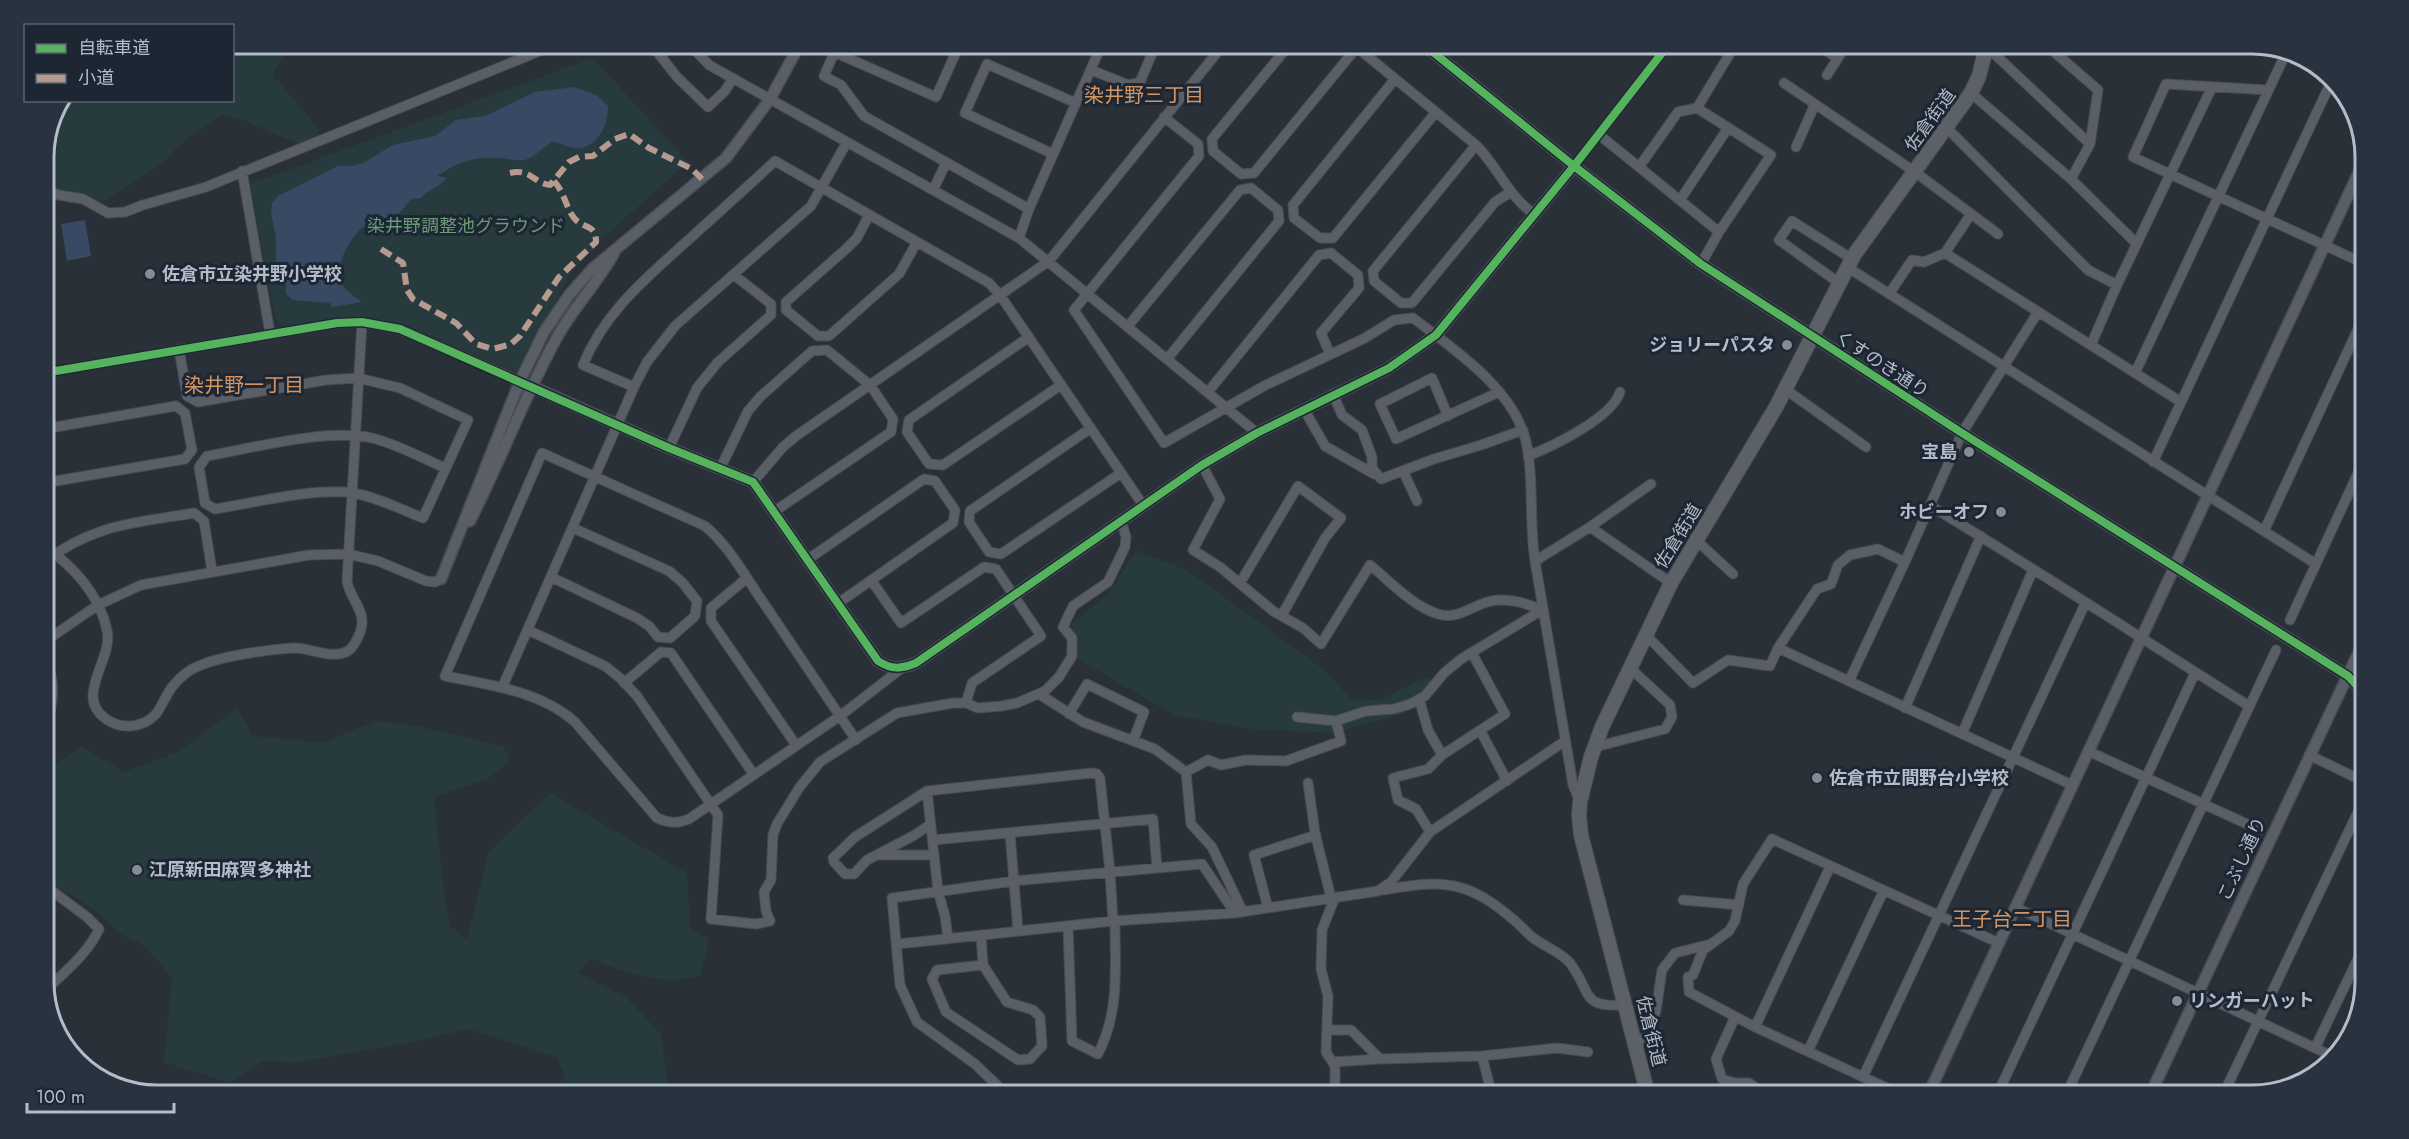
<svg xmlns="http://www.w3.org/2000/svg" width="2409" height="1139" viewBox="0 0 2409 1139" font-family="Jost,'Noto Sans JP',sans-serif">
  <rect width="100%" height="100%" fill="#2a3038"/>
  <path fill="#273a3e" d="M233 44H289L273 75 319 129 318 136 303 146 238 118 222 115 179 145 167 159 104 201 55 188 56 144 52 131 66 101 232 100Z
    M481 44H535L519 57H506Z
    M593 58 688 162 603 238 569 276 518 373 403 324 358 317 286 326 276 321 250 184Z
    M1136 551 1187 570 1323 669 1351 699 1379 700 1429 676 1432 695 1404 713 1332 733 1252 729 1174 715 1078 659 1066 635 1074 621 1107 596Z
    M237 708 253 736 322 743 376 721 417 726 504 747 510 761 487 779 434 797 443 886 450 926 467 939 489 852 550 793 687 873 690 927 709 939 701 975C663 987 625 973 590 958L578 973 627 998 661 1034 667 1077 664 1095H551L566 1075 556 1057 469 1029 417 1041 298 1062 261 1061 230 1083 164 1062 172 978 144 945 119 933 100 914 71 894 61 889 44 888V772L81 746 124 772 178 752Z"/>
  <path fill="#384963" d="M574 87 598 96 608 106C608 130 593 156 566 146 560 144 559 142 552 142 543 147 535 157 525 160 516 162 508 158 498 158 474 156 456 163 437 176L446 178C440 188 428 189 421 198L411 199C398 214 390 232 367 230L363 227C350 238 331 269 343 286 347 292 356 297 362 302L332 307 330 303 293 300 286 294V282L276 263V237L271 212 272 203 278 196 338 166H352L363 163 393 145 435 136 456 120 485 116 535 92Z
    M85 220 91 256 67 261 61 224Z"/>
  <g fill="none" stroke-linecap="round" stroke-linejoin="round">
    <g stroke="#484c53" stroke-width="11">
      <path id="minor" d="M651 44 677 77 708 107 725 91 733 78
        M689 44 709 65 1019 238 1257 433
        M838 44 824 76 841 85 864 116 1029 209
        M1290 44 1212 139 1213 151 1241 174 1254 173 1357 47
        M1816 44 1837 58
        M2045 44 2098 90 2090 144 2071 179
        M1354 45 1476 145C1498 167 1508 196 1534 214
        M1986 46 2090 144
        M834 52 936 97 957 50 941 44
        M1091 70 1129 85 1140 82 1156 44
        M1827 75 1847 44
        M1395 79 1293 205 1294 218 1320 238H1333L1436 112
        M1784 83 1915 172 1998 234
        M2268 90 2166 84 2133 157 2365 264
        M1971 93 2071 179 2137 244
        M1164 117 1198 144 1199 156 1074 310 1164 443 1264 386 1365 338 1394 320 1413 318C1455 350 1517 391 1527 446 1534 482 1529 523 1535 561L1573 785 1579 800
        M1947 128 2088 270 2117 285
        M1598 134 1639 167 1678 112 1697 108
        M46 144C52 162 45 176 51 192L59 195 83 199 108 213 125 212 143 205 206 187 557 44
        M1476 145 1373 271 1374 281 1401 303H1412L1495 202 1511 192
        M1796 147 1815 104
        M1053 154 965 113 987 64 1076 103
        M1574 166 1669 44
        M1639 167 1719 232
        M242 171 270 333
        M933 190 946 163
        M1680 200 1728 128
        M869 215 857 238 846 249 786 302V310L818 336H829L899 274 917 242
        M1019 238 1029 209 1102 44
        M1945 253 1971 214
        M1701 264 1719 232 1771 155 1697 108 1729 55 1716 44
        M1847 267 2316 564
        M1839 283 1779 240 1792 221 1852 259
        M1889 294 1912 260 1924 262 1945 253 2181 402
        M1128 326 1240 190 1251 188 1278 210 1279 221 1168 358
        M1029 337 909 420 907 432 929 464 943 465 1061 385
        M2091 345 2117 285 2212 87
        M179 349 187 396 198 402 326 380 358 378 400 388 468 420 423 518C400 509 377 497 353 493 317 487 253 503 215 509L205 503 199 467 207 456C253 448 327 428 372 438 397 444 422 458 445 468
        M44 373 337 323 362 322 400 329 520 381
        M2135 373 2287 51
        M634 387 583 365C604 313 645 279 686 242 716 215 746 188 775 161L989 283 1000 295 1143 505
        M1785 389 1866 447
        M1208 392 1319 255 1331 253 1358 275 1359 288 1321 333 1330 354
        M1333 394 1342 415 1362 430 1372 457V468L1381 479 1434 459 1481 445 1523 430
        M1304 409 1325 446 1374 474
        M1448 416 1432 378 1380 404 1396 439 1499 392
        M1091 428 970 511 969 522 989 552 1001 554 1121 473
        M44 429 176 406 185 413 192 450 185 459 44 483
        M669 448 697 388 718 362 771 315V304L734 275
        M1528 456C1553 446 1612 418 1620 392
        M2153 462 2331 82
        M1202 465 1220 499 1193 550 1220 567 1273 611 1303 628 1321 644 1370 565C1390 581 1412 606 1438 614 1456 620 1471 607 1487 602 1505 597 1526 603 1542 610
        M720 469 748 411 760 397 812 351 827 350 870 385 893 419 891 432 775 511
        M1403 471 1417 501
        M753 482 783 447 796 436 1049 261 1224 44
        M1929 505C2037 570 2142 639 2249 706
        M1590 527 1671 583
        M2264 531 2365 314
        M1696 540 1733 574
        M44 545C73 567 99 593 107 630 114 659 73 696 106 719 122 730 143 728 156 714 162 706 166 695 172 687 180 677 190 669 201 665 223 656 270 649 295 648 311 648 333 660 348 651 355 646 362 631 362 623 363 608 349 596 347 581L362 322
        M807 560 924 479 935 481 955 510 953 523 837 604
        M1535 561 1590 527 1651 484
        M44 562C94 524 134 523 194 513L204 521 212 571
        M551 577 637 618 649 626 658 637 670 638 695 616 697 601 682 582 669 571 573 528
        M747 578 711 608V621L796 745
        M871 580 901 623 984 567 996 569 1041 636 972 683 966 703
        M1240 583 1298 486 1341 518 1325 538 1282 615
        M2290 620 2365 458
        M528 630 605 666 620 678 637 696 718 815 711 919 756 924 770 921 766 911 764 892 771 880 773 835 777 824 799 788 820 762 897 713 953 703H966L978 708 1002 706 1017 703 1045 691 1059 677 1072 656V638L1063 627 1073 606 1108 582 1125 547 1126 537 1121 520
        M1645 634 1693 683 1728 660 1770 666 1778 648 1817 589 1831 584 1838 565 1850 555 1878 549 1905 562
        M44 642 98 605 141 585 309 555 348 554 378 561 426 581 435 582 441 579
        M1778 648 2072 785
        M44 661C60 680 50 715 44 736
        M1849 681 1905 562 1962 433 2038 312
        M624 683 661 652 671 653 754 775
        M502 688 634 387 647 362 675 326 811 206 847 142
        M1039 694 1083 722 1155 749 1186 772 1191 824 1212 847 1243 912
        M1419 699 1428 730 1442 755 1505 714 1472 653
        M1905 708 1981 536
        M1069 714 1087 684 1144 712 1133 741
        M1297 717 1336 721 1366 711 1394 709 1410 704 1425 696 1444 673 1461 659 1542 610
        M1480 730 1507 781
        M1962 734 2033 570
        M856 740C825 694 794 648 763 602 745 576 729 546 705 526L542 453 445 676C490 685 540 691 575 722L657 818C669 823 677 824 689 819L840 716 902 668
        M1595 747 1665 729 1672 717 1670 705 1630 668
        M2088 751 2260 830
        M2309 755 2365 782
        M1186 772 1208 760 1221 765 1246 760 1286 761 1341 741 1336 721
        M1308 783 1315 833 1331 898
        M927 791 938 891 945 916 948 939
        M931 824 913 836 867 860 854 874H845L834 862 833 858 855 837 927 791 1092 773 1097 774 1100 778 1110 872 1113 921
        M1430 832 1416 809 1398 800 1393 778 1428 769 1442 755
        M1010 833 1018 931
        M933 840 1153 819 1157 868
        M880 855H934
        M44 885 87 917 99 929C88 954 63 973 44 992
        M1383 890C1443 879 1468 880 1515 921 1521 926 1526 932 1532 937 1543 946 1561 952 1570 963 1593 993 1579 1008 1626 1005
        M1683 900 1739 905
        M1268 908 1254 855 1316 835
        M2017 908 2332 1056
        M1068 926 1072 1041 1098 1054C1120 1011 1115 968 1115 921
        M981 935 983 965 1007 1002 1033 1010 1040 1017 1042 1046 1030 1059 1018 1060 946 1012 932 979 937 970 983 965
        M898 944 1113 921 1235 913 1378 891 1391 882 1430 832 1565 741
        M1735 1017 1716 1059 1722 1079 1735 1083H1749L1766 1095
        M1755 1027 1830 867
        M1327 1030H1351L1380 1059 1482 1056 1557 1048 1588 1052
        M1636 1047 1648 1033 1656 1011 1662 970 1675 953 1707 945
        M2315 1048 2365 944
        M1808 1051 1883 892
        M1482 1056 1492 1095
        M1332 1062 1380 1059
        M1863 1077 2085 604
        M1014 1095 1001 1089 975 1064 917 1022 900 985 892 898 1014 881 1202 864 1235 913
        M1335 1095V1066L1326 1052 1328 996 1321 969 1322 930 1335 897
        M1902 1095 1755 1027 1689 992 1688 977 1693 975 1703 950 1729 931 1735 921 1743 884 1772 839 1999 943
        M1997 1095 2195 673
        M2066 1095 2276 650
        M2223 1095 2365 797"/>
    </g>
    <g stroke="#484c53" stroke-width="13">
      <path id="tertiary" d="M1423 44 1574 166 1701 264 1962 433 2348 676 2365 694
        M520 381 669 448 753 482 878 661C892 670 901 669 916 663L1202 465 1257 433 1389 368 1436 335 1574 166
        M470 521C500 462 523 400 555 341 571 310 597 284 614 253
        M441 579 520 381 544 332 569 295 592 269 726 158 770 99 800 44
        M2348 676 2365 679
        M1928 1095 2365 159
        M2150 1095 2365 639"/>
    </g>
    <g stroke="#484c55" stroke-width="16">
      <path id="primary" d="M1648 1095 1581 835 1579 816 1580 802 1591 757 1602 727 1671 583 1776 407 1854 255 1971 93 1979 76 1987 44"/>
    </g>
    <use href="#minor" stroke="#5a5e66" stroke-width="9"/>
    <use href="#tertiary" stroke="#5a5e66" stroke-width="10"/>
    <use href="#primary" stroke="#5c6168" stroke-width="14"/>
    <path stroke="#b69a8f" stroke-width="6" stroke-dasharray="12 6" stroke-linecap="butt" d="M510 173C531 168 533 183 550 185L569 162 579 157 593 156 615 139 629 134 649 148 692 169 702 179
      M381 249 403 263 407 290 413 299 456 323 476 344 493 349 511 344 520 336 559 277 596 242C596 224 584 229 575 219 566 209 565 193 554 181"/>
    <g stroke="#1d2633" stroke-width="11">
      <path id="cycleway" d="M1423 44 1574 166 1701 264 1962 433 2348 676 2365 694
        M44 373 337 323 362 322 400 329 669 448 753 482 878 661C892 670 901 669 916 663L1202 465 1257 433 1389 368 1436 335 1574 166 1669 44"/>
    </g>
    <use href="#cycleway" stroke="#56b35d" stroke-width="8"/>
  </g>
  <g fill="#848b96" stroke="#1d2633" stroke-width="2">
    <circle cx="150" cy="274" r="6"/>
    <circle cx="1787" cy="345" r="6"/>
    <circle cx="1969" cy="452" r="6"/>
    <circle cx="2001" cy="512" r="6"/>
    <circle cx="1817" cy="778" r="6"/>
    <circle cx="137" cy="870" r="6"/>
    <circle cx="2177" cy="1001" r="6"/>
  </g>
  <g text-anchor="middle" stroke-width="6" stroke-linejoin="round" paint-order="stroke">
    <g font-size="18" fill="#b4bcc9" stroke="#1d2633">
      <text transform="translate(1930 120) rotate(-54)" y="6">佐倉街道</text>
      <text transform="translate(1882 364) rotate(33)" y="6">くすのき通り</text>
      <text transform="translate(1678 536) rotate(-59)" y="6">佐倉街道</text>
      <text transform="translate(2242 859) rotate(-65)" y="6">こぶし通り</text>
      <text transform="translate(1651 1031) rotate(76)" y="6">佐倉街道</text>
    </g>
    <g font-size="18" fill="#6b9a76" stroke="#1d2633">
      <text x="466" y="232">染井野調整池グラウンド</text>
    </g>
    <g font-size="18" font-weight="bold" fill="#b4bcc9" stroke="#1d2633" text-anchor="start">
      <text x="162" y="280">佐倉市立染井野小学校</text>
      <text x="1775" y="351" text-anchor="end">ジョリーパスタ</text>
      <text x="1957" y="458" text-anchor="end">宝島</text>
      <text x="1989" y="518" text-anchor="end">ホビーオフ</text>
      <text x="1829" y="784">佐倉市立間野台小学校</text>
      <text x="149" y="876">江原新田麻賀多神社</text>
      <text x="2189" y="1007">リンガーハット</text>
    </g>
    <g font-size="20" fill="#d59563" stroke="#1d2633">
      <text x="1144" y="102">染井野三丁目</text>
      <text x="244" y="392">染井野一丁目</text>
      <text x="2012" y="926">王子台二丁目</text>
    </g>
  </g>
  <path d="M0 0H2409V1139H0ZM157 54H2252A103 103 0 0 1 2355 157V982A103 103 0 0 1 2252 1085H157A103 103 0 0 1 54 982V157A103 103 0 0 1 157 54Z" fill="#29323f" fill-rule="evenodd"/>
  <path fill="none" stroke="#b4bcc9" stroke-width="3" d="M157 54H2252A103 103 0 0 1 2355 157V982A103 103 0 0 1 2252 1085H157A103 103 0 0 1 54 982V157A103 103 0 0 1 157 54Z"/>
  <rect x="24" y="24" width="210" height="78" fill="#1d2633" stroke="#59626f" stroke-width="1.5"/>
  <rect x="36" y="44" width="30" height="9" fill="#56b35d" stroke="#59626f" stroke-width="1.5"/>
  <text x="78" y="54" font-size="18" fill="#b4bcc9">自転車道</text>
  <rect x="36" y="74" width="30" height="9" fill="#b69a8f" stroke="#59626f" stroke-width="1.5"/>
  <text x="78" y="84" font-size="18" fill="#b4bcc9">小道</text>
  <path d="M27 1103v9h147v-9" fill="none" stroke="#b4bcc9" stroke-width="3"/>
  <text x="36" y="1103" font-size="18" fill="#b4bcc9" stroke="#1d2633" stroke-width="4.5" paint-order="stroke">100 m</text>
</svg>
